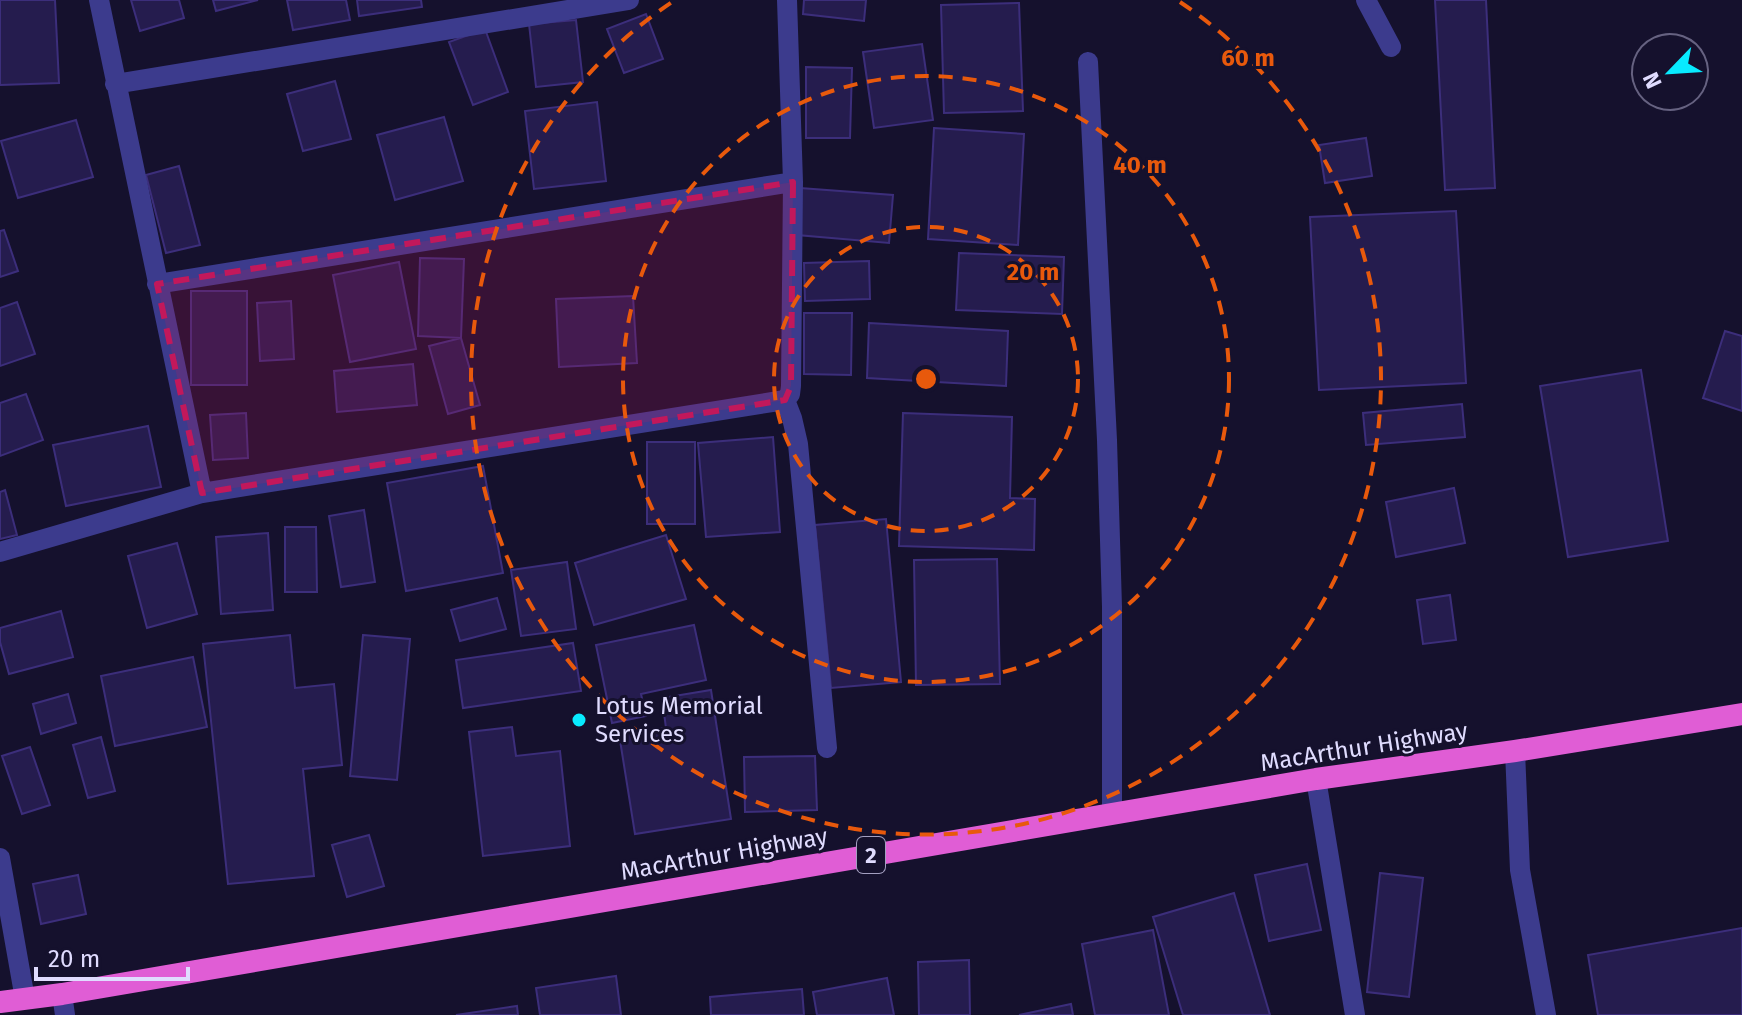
<svg xmlns="http://www.w3.org/2000/svg" width="1742" height="1015" viewBox="0 0 1742 1015" font-family="'Fira Sans',sans-serif">
  <rect width="100%" height="100%" fill="#15112d"/>
  <path fill="#251c4e" stroke="#3c2e7b" stroke-width="2" d="M0 0H55L59 83 0 85Z
    M131 0H179L184 18 140 31Z
    M213 0H258L216 11Z
    M287 0H346L350 20 293 30Z
    M357 0H421L422 7 359 16Z
    M804 0H866L864 21 803 14Z
    M1435 0H1486L1495 188 1445 190Z
    M1019 3 1023 111 944 113 941 5Z
    M646 14 663 59 624 73 607 29Z
    M576 20 583 82 536 87 529 24Z
    M485 29 508 92 473 105 449 42Z
    M922 44 933 120 874 128 863 52Z
    M806 67 852 68 850 138H806Z
    M335 81 351 139 303 151 287 94Z
    M597 102 606 181 534 189 525 111Z
    M444 117 463 181 395 200 377 135Z
    M76 120 93 177 18 198 1 141Z
    M934 128 1024 134 1018 245 928 239Z
    M1366 138 1372 176 1325 183 1319 145Z
    M179 166 200 245 166 253 146 175Z
    M800 188 893 195 889 243 797 235Z
    M1456 211 1466 383 1319 390 1310 217Z
    M4 230 18 271 0 277V231Z
    M959 253 1064 257 1062 314 956 310Z
    M420 258 464 259 461 338 418 336Z
    M869 261 870 299 805 301 804 263Z
    M399 262 416 349 350 362 333 275Z
    M191 291H247V385H191Z
    M633 296 637 363 559 367 556 299Z
    M291 301 294 359 260 361 257 303Z
    M17 302 35 354 0 366V308Z
    M804 313H852L851 375 804 374Z
    M869 323 1008 331 1006 386 867 378Z
    M1725 331 1742 336V411L1703 398Z
    M461 338 480 405 448 414 429 346Z
    M413 364 417 405 337 412 334 371Z
    M1641 370 1668 541 1568 557 1540 386Z
    M26 394 43 440 0 456V403Z
    M1462 404 1465 437 1366 445 1363 413Z
    M246 413 248 458 213 460 210 415Z
    M903 413 1012 417 1010 498 1035 499 1034 550 899 546Z
    M148 426 161 487 66 506 53 445Z
    M773 437 780 532 706 537 698 443Z
    M647 442H695V524H647Z
    M483 466 503 573 406 591 387 483Z
    M1454 488 1465 543 1396 557 1386 502Z
    M5 490 17 535 0 539V492Z
    M364 510 375 582 341 587 329 516Z
    M886 519 901 682 831 688 815 525Z
    M285 527H316L317 592H285Z
    M268 533 273 610 221 614 216 537Z
    M666 535 686 599 594 625 575 563Z
    M177 543 197 614 147 628 128 556Z
    M997 559 1000 684 916 685 914 560Z
    M567 562 576 629 521 636 511 570Z
    M1450 595 1456 640 1423 644 1417 600Z
    M497 598 506 629 460 641 451 610Z
    M61 611 73 657 9 674 0 642V628Z
    M694 625 706 680 641 694 646 716 612 723 596 645Z
    M290 635 295 688 334 684 342 765 303 769 314 876 228 884 203 644Z
    M363 635 410 639 397 780 350 776Z
    M573 643 581 691 463 708 456 660Z
    M193 657 207 727 115 746 101 676Z
    M711 690 731 819 635 834 619 734 666 728 662 698Z
    M68 694 76 723 41 734 33 704Z
    M512 727 516 756 560 751 570 846 483 856 469 732Z
    M101 737 115 791 88 798 73 745Z
    M30 747 50 805 22 814 2 756Z
    M815 756 817 810 745 812 744 757Z
    M369 835 384 886 347 897 332 845Z
    M1307 864 1321 930 1269 941 1255 875Z
    M1380 873 1423 878 1409 997 1367 992Z
    M78 875 86 914 41 924 33 884Z
    M1234 893 1270 1015H1183L1153 917Z
    M1742 928V1015H1598L1588 955Z
    M1153 930 1169 1015H1095L1082 944Z
    M969 960 970 1015H919L918 962Z
    M616 976 621 1015H540L536 988Z
    M887 978 894 1015H817L813 992Z
    M802 989 804 1015H711L710 997Z
    M1071 1004 1073 1015H1019Z
    M517 1006 518 1015H456Z"/>
  <g fill="none" stroke-linecap="round" stroke-linejoin="round">
    <path stroke="#3c3b8d" stroke-width="20" d="M1366 0 1391 47
      M1088 62 1107 440 1112 607V814
      M115 84 629 0
      M157 284 793 182
      M785 400 792 418 798 444 827 748
      M202 493 785 400 790 394 791 386 793 182 787 0
      M0 552 202 493 99 0
      M1515 751 1520 870 1546 1015
      M1316 779 1355 1015
      M0 858 25 999
      M62 994 65 1015"/>
    <path stroke="#e05dd5" stroke-width="22" d="M0 1002 62 994 1316 779 1515 751 1742 714"/>
  </g>
  <path fill="#c2185b" fill-opacity="0.2" stroke="#c2185b" stroke-width="6" stroke-dasharray="16 10" stroke-linejoin="round" d="M793 182 791 386 785 400 202 493 157 284Z"/>
  <g fill="none" stroke="#e8590c" stroke-width="4" stroke-dasharray="14 10">
    <circle cx="926" cy="379" r="152"/>
    <circle cx="926" cy="379" r="303"/>
    <path d="M1180 2A455 455 0 1 1 672 2"/>
  </g>
  <circle fill="#08ebff" stroke="#15112d" stroke-width="3" cx="579" cy="720" r="8"/>
  <g text-anchor="middle" stroke-width="6" stroke-linejoin="round" paint-order="stroke">
    <rect fill="#15112d" stroke="#a39fc0" stroke-width="2" x="857" y="837" width="28" height="36" rx="6"/>
    <g font-size="22" font-weight="bold" fill="#e0dcff">
      <text x="871" y="863">2</text>
    </g>
    <g font-size="24" fill="#e0dcff" stroke="#15112d" text-anchor="start">
      <text x="595" y="714">Lotus Memorial<tspan x="595" dy="28">Services</tspan></text>
    </g>
    <g font-size="24" fill="#e0dcff" stroke="#15112d">
      <text transform="translate(1364 747) rotate(-9)" y="8">MacArthur Highway</text>
      <text transform="translate(724 854) rotate(-10)" y="8">MacArthur Highway</text>
    </g>
  </g>
  <circle cx="926" cy="379" r="12" fill="#e8590c" stroke="#15112d" stroke-width="4"/>
  <g font-size="24" text-anchor="middle" font-weight="bold" fill="#e8590c" stroke="#15112d" stroke-width="6" stroke-linejoin="round" paint-order="stroke">
    <text x="1248" y="66">60 m</text>
    <text x="1140" y="173">40 m</text>
    <text x="1033" y="280">20 m</text>
  </g>
  <g transform="translate(1670 72) rotate(245)"><circle r="38" fill="#15112d" stroke="#666281" stroke-width="2"/>
  <path d="M0-6L14 30L0 20L-14 30Z" fill="#08ebff"/>
  <text y="-12" font-size="22" font-weight="bold" text-anchor="middle" fill="#e0dcff">N</text>
  </g>
  <path d="M36 967v12h152v-12" fill="none" stroke="#e0dcff" stroke-width="4"/>
  <text x="48" y="967" font-size="24" fill="#e0dcff" stroke="#15112d" stroke-width="6" paint-order="stroke">20 m</text>
</svg>
